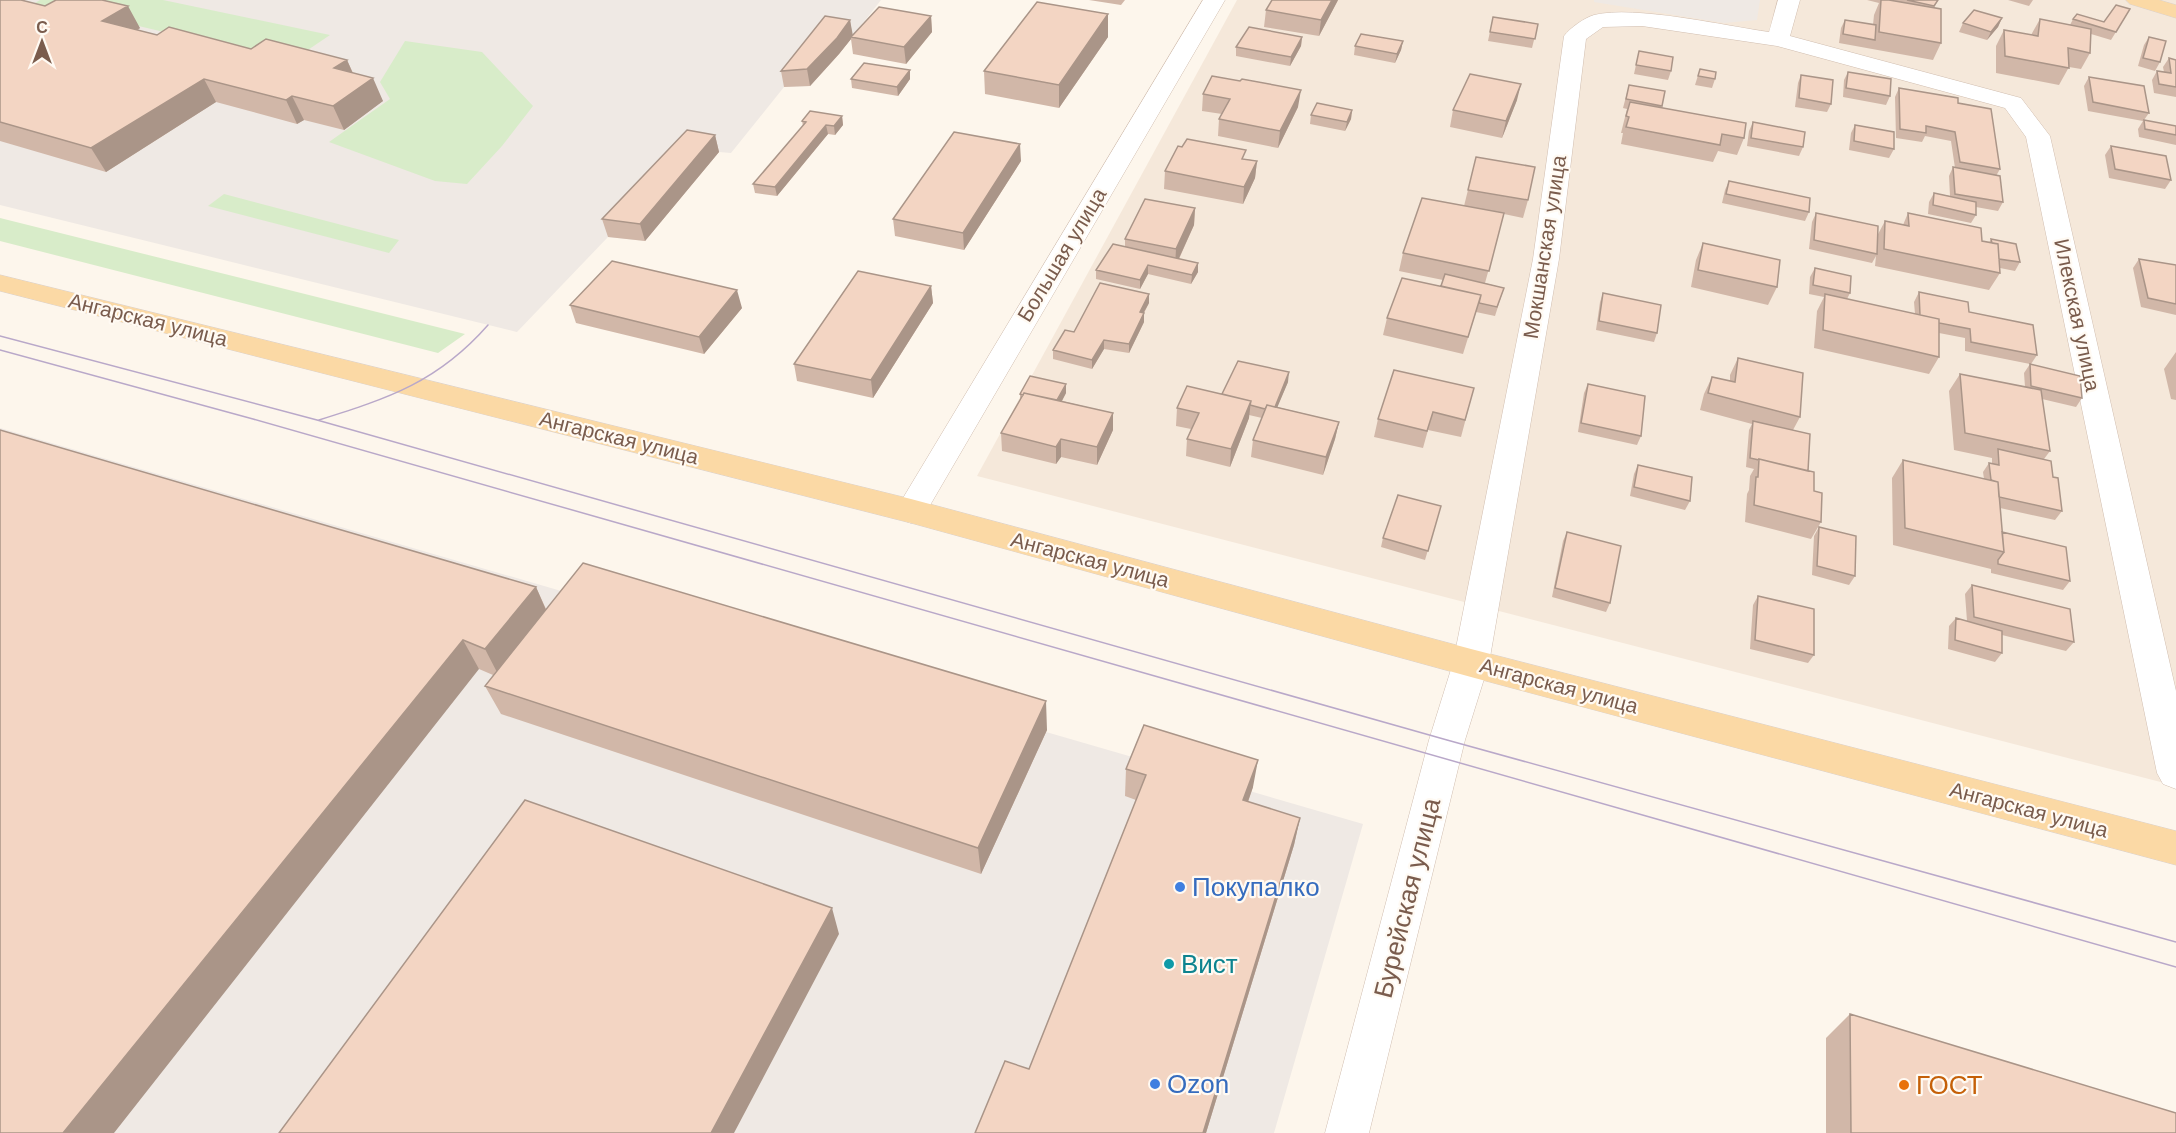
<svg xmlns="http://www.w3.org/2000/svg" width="2176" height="1133" viewBox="0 0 2176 1133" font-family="Helvetica,sans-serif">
  <rect width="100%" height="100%" fill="#fdf6ec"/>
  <path fill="#f5e8da" d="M1237 0H2176V786L977 476Z"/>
  <path fill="#efe9e4" d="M0 0H881L839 54 810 86 784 87 731 153 719 152 645 241 608 237 517 332 0 205Z
    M1594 0H1760L1757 20 1724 23 1594 2Z
    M0 428 1363 824 1274 1133H0Z"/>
  <path fill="#d8ecc9" d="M40 0H163L330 35 290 62 80 12 67 19 35 3Z
    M405 41 482 52 533 106 502 146 467 184 435 181 329 142 390 99 380 82Z
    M224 194 399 240 389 253 208 206Z
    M0 218 465 334 438 353 0 241Z"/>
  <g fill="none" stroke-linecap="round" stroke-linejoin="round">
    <g stroke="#d1beb0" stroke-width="1">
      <path id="minor" d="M1203 0H1225L922 519 911 523 900 519 895 511 900 503Z
        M1778 0H1800L1790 36 2021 98 2050 136 2176 691V789L2163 784 2157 773 2026 137 2005 108 1777 46 1642 26 1603 27 1586 39 1559 259 1489 663 1465 740 1369 1133H1325L1429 740 1453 663 1533 259 1564 36C1570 28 1584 18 1594 15 1635 5 1725 26 1769 32Z"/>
    </g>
    <g stroke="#dad1cd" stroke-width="1">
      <path id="major" d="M2126 0H2159L2176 5V18L2130 4Z
        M0 275 911 499 1471 649 2176 831V865L1471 677 911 523 0 291Z"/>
    </g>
    <use href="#minor" fill="#fff" fill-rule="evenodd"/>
    <use href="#major" fill="#fbd9a5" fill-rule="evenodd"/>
    <path stroke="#b9a8c9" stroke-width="1.5" d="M0 336 317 420 1447 740 2176 942
      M0 350 253 419 2176 967
      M319 420C389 398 438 382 488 325"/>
  </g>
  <path fill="#d1b7a8" d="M0 0 140 28 138 30 157 35 251 49 347 60 353 73 383 101 344 130 304 120 297 124 216 102 106 172 0 141Z
    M1089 0H1125L1121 5Z
    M1272 0H1338L1319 36 1264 27 1266 10Z
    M1867 0H1938L1934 8 1941 43 1933 60 1839 43 1841 28 1845 20 1873 25 1874 15 1879 3Z
    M2008 0H2033L2029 6Z
    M2130 9 2111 40 2091 34 2090 53 2081 69 2069 67 2059 85 1996 73V46L2004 30 2031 35 2040 19 2070 25 2073 19 2104 22Z
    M1108 14V37L1059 108 985 94 984 71Z
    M931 16 932 32 906 64 853 54 851 39 839 54 810 86 784 87 781 71 850 20 852 35Z
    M1493 17 1538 24 1532 48 1488 41Z
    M2002 18 1998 27 1987 40 1959 32 1963 23Z
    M1302 37 1301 46 1290 66 1236 56V47Z
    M2149 37 2160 62 2155 71 2138 66 2144 45Z
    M1403 41 1401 50 1395 63 1354 55 1355 46Z
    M1639 51 1671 71 1668 80 1634 74Z
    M2169 58 2176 60V97L2154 93 2152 80 2157 71 2164 72 2163 67Z
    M1700 69 1715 79 1712 88 1695 85Z
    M910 70V79L898 96 852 88 851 79Z
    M1848 72 1890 96 1886 105 1843 97 1844 80Z
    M1801 75 1831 104 1827 112 1795 107 1798 83Z
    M2089 77 2149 113 2144 120 2176 126V145L2139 137 2138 129 2143 121 2088 111 2084 86Z
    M1240 81 1298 107 1278 148 1218 136 1219 119 1222 114 1202 111 1203 94Z
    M1629 85 1665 91 1661 107 1744 138 1737 155 1718 151 1713 162 1621 144 1623 133H1621L1627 109 1623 108Z
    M1899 88 1958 103 2000 169 1996 176 2003 202 1998 211 1976 207V215L1971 223 1928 214 1929 202 1934 193 1950 196 1949 176 1953 167 1955 168 1951 141 1925 136 1922 142 1896 138 1895 97Z
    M1517 100 1502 138 1450 127 1453 110Z
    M1352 110 1351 119 1345 131 1310 124 1311 115Z
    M842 116 843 125 835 135 828 134 777 196 755 193 753 184 803 126 802 121Z
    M1753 122 1803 147 1799 156 1747 146 1749 131Z
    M1855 125 1894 149 1889 158 1849 150 1851 133Z
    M715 135 719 152 645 241 608 237 602 219Z
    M2111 146 2171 180 2165 189 2109 178 2105 155Z
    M1246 159 1257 161 1255 178 1243 204 1164 189 1165 171Z
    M1021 161 964 250 895 236 893 219Z
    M1729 181 1809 212 1805 221 1722 203 1725 190Z
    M1468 190 1528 200 1523 218 1504 214 1485 283 1504 288 1495 316 1476 312 1463 354 1383 335 1387 318 1441 286 1443 280 1399 271 1403 253 1464 206Z
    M1195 208 1194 225 1179 259 1198 263V272L1191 284 1148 274 1140 289 1096 279V270L1125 247V239Z
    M1816 213 1877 236 1885 221 1903 225 1908 213 1982 241 1989 243 1991 239 2020 262 2015 271 2000 268V273L1989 290 1875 266 1876 256 1872 263 1809 249 1812 222Z
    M1703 243 1777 287 1768 305 1691 287 1696 260Z
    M2139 259 2176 265V315L2141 307 2133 268Z
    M1815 268 1850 293 1847 299 1915 314 1914 302 1919 292 1969 312 2037 355 2031 364 2082 398 2076 407 2042 399 2050 451 2044 459 2053 477 2062 511 2055 520 2000 508 2002 532 2070 581 2063 590 1991 573V569L1893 545 1892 478 1903 460 1984 479 1983 472 1989 463 1992 464V458L1954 450 1949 391 1960 374 2025 387 2024 373 2030 364 1965 351V338L1939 333V357L1929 374 1814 348 1817 311 1824 297 1809 294 1810 277Z
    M931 286 933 303 873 398 797 381 794 364Z
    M1603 293 1657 333 1654 342 1596 330 1600 302Z
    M1149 303 1144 313V322L1129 353 1104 349 1092 369 1053 359V350L1074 332Z
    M570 305 742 308 704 354 576 323Z
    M2176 352V400L2171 399 2164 369Z
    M1738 358 1800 417 1793 430 1808 471 1814 491 1821 522 1811 539 1745 522 1747 494 1749 490 1750 476 1754 469 1746 467 1749 430 1752 424 1700 410 1704 394 1712 377 1730 381V375Z
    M1288 382 1277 407 1339 422 1335 439 1323 475 1251 457 1253 440 1262 418 1249 415V418L1230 467 1186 456 1187 439 1191 429 1176 426 1177 408 1222 394Z
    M1588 384 1641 436 1637 445 1578 432 1584 393Z
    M1474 388 1461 437 1428 430 1423 448 1374 437 1378 419Z
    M1066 393 1062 401 1113 413V430L1097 465 1061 457 1056 464 1002 451 1001 433 1020 400V394Z
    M0 430 536 587 546 609 1047 730 981 874 501 714 485 686 493 675 479 669Z
    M1638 465 1690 501 1685 510 1630 496 1634 474Z
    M1441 506 1425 560 1381 547 1383 538Z
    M1819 527 1855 576 1849 585 1812 575 1814 536Z
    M1567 532 1610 603 1606 612 1552 597 1563 541Z
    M1972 585 2074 642 2066 651 2002 635V653L1995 662 1948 649 1949 626 1956 618 1967 621 1965 594Z
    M1758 596 1814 655 1808 663 1750 649 1753 605Z
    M1126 769 1253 787 1248 802 1300 818 1294 845 1206 1133H975L1029 1069 1136 800 1125 796Z
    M1850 1014 2176 1133H1826V1038Z"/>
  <path fill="#aa9588" d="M1332 0H1338L1337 2 1319 36 1321 20Z
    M128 6 140 28 115 44 102 21Z
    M1108 14V37L1059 108V85Z
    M931 16 932 32 906 64 904 47Z
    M2002 18 1998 27 1987 40 1991 32Z
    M850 20 853 36 851 37V39L839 54 810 86 807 69Z
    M1302 37 1301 46 1290 66 1291 57Z
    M1403 41 1401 50 1395 63 1397 54Z
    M347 60 357 83 334 68Z
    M910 70V79L898 96 897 87Z
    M373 78 383 101 344 130 333 106Z
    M204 79 216 102 106 172 91 148Z
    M1521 84 1517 100 1502 138 1506 121Z
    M1301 90 1298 107 1278 148 1280 131Z
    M292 96 304 120 297 124 286 100Z
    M1352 110 1351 119 1345 131 1347 122Z
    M842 116 843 125 835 135 834 126Z
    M826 125 828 134 777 196 775 187Z
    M715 135 719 152 645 241 640 224Z
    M1020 144 1021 161 964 250 963 233Z
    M1257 161 1255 178 1243 204 1244 187Z
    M1195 208 1194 225 1175 267 1176 249Z
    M1198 263V272L1191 284 1192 275Z
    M1148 265V274L1140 289V280Z
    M931 286 933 303 873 398 871 380Z
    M737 290 742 308 704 354 699 337Z
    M1149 294V303L1139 321 1140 312Z
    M1144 313V322L1129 353V344Z
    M1104 340V349L1092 369V360Z
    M1289 372 1288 382 1272 420 1273 411Z
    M1066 384V393L1056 412V403Z
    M1251 401 1249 418 1230 467 1231 449Z
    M1113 413V430L1097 465V447Z
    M1339 422 1335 439 1323 475 1326 457Z
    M1061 439V457L1056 464V447Z
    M536 587 549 617 500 678 485 649Z
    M463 640 479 669 114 1133H63Z
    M1046 701 1047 730 981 874 978 848Z
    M1258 760 1253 787 1239 827 1243 800Z
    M1300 818 1294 845 1206 1133H1203Z
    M832 908 839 934 734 1133H711Z"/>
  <path fill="#f3d5c3" stroke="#aa9588" stroke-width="1.5" d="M0 0H21L45 6 56 0H102L128 6 102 21 157 35 169 27 251 49 266 39 347 60 334 68 373 78 333 106 292 96 286 100 204 79 91 148 0 122Z
    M1272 0H1332L1321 20 1266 10Z
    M1881 0H1889L1941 9V43L1879 32Z
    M1907 0H1938L1934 6Z
    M1037 2 1108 14 1059 85 984 71Z
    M2116 5 2130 9 2116 32 2073 19 2077 14 2104 22Z
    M879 7 931 16 904 47 851 37Z
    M1974 10 2002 18 1991 32 1963 23Z
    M825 16 850 20 837 38 807 69 781 71Z
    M1493 17 1538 24 1535 39 1490 32Z
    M2040 19 2091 29 2090 53 2068 48 2069 68 2005 56 2004 30 2038 36Z
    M1845 20 1876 25 1875 40 1843 34Z
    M1249 27 1302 37 1291 57 1236 47Z
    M1361 34 1403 41 1397 54 1355 46Z
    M2149 37 2166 41 2160 62 2143 58Z
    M1639 51 1673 57 1671 71 1636 65Z
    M2169 58 2176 60V87L2159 84 2157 71 2171 73Z
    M864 63 910 70 897 87 851 79Z
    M1700 69 1716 72 1715 79 1698 76Z
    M1848 72 1891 79 1890 96 1846 88Z
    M1470 74 1521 84 1506 121 1453 110Z
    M1801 75 1833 80 1831 104 1799 98Z
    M1212 76 1240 81 1242 79 1301 90 1280 131 1219 119 1230 99 1203 94Z
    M2089 77 2144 86 2149 113 2093 102Z
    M1629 85 1665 91 1662 106 1626 99Z
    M1899 88 1958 98V103L1991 109 2000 169 1960 162 1955 132 1926 126V133L1900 129Z
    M1630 102 1746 123 1744 138 1722 134 1720 145 1626 127 1629 117 1626 116Z
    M1317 103 1352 110 1347 122 1311 115Z
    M810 111 842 116 834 126 826 125 775 187 753 184 806 122 802 121Z
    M2144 120 2176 126V135L2145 129Z
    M1753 122 1805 132 1803 147 1751 138Z
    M1855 125 1894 132V149L1854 141Z
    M687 130 715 135 640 224 602 219Z
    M954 132 1020 144 963 233 893 219Z
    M1187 139 1246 150 1242 159 1257 161 1244 187 1165 171 1178 146 1182 147Z
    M2111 146 2166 156 2171 180 2115 169Z
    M1476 157 1535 167 1528 200 1468 190Z
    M1953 167 2000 176 2003 202 1955 194Z
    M1729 181 1810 198 1809 212 1726 194Z
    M1934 193 1976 202V215L1933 205Z
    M1422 198 1504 213 1489 271 1403 253Z
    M1145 199 1195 208 1176 249 1125 239Z
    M1816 213 1878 226 1877 254 1814 240Z
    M1908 213 1981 228 1982 241 1998 244 2000 273 1884 249 1885 221 1909 226Z
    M1991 239 2016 244 2020 262 1999 259 1998 244 1992 243Z
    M1703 243 1780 260 1777 287 1698 270Z
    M1113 244 1198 263 1192 275 1148 265 1140 280 1096 270Z
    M2139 259 2176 265V304L2148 298Z
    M612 261 737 290 699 337 570 305Z
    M1815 268 1851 276 1850 293 1813 285Z
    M858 271 931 286 871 380 794 364Z
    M1445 274 1504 288 1497 307 1479 303 1481 295 1441 286Z
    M1402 278 1481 295 1468 337 1387 318Z
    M1100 283 1149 294 1140 312 1144 313 1129 344 1104 340 1092 360 1053 350 1065 330 1074 332Z
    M1919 292 1968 302 1969 312 2033 325 2037 355 1971 342 1970 329 1939 323V319L1920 315Z
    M1603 293 1661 305 1657 333 1599 321Z
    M1825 294 1939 319V357L1823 330Z
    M1738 358 1803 373 1800 417 1708 393 1712 377 1735 382Z
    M1238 361 1289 372 1275 407 1267 405 1265 409 1250 405 1251 401 1222 394Z
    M2030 364 2080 376 2082 398 2031 386Z
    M1394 370 1474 388 1465 420 1433 412 1427 431 1378 419Z
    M1960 374 2041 390 2050 451 1965 433Z
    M1030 376 1066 384 1057 400 1024 393 1023 395 1020 394Z
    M1588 384 1645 396 1641 436 1581 423Z
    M1187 386 1251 401 1231 449 1187 439 1199 413 1177 408Z
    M1024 393 1113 413 1097 447 1061 439 1056 447 1001 433Z
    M1267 405 1339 422 1326 457 1253 440Z
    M1753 421 1810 434 1808 471 1759 459V460L1750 458Z
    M0 430 536 587 485 649 463 640 63 1133H0Z
    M1998 449 2051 461 2053 477 2058 478 2062 511 1999 497 1998 482 1991 480 1989 463 1999 465Z
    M1759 459 1814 472V491L1822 493 1821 522 1754 505 1756 477H1758Z
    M1903 460 1998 482 2004 552 1905 528Z
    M1638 465 1692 477 1690 501 1634 487Z
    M1398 495 1441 506 1428 551 1383 538Z
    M1819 527 1856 536 1855 576 1817 566Z
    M1567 532 1621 546 1610 603 1555 588Z
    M2002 532 2066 547 2070 581 1998 564V560L2004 552Z
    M583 563 1046 701 978 848 485 686Z
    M1972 585 2070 609 2074 642 1974 617Z
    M1758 596 1814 609V655L1755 640Z
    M1956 618 2002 631V653L1955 640Z
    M1144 725 1258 760 1243 800 1300 818 1203 1133H975L1005 1061 1029 1069 1146 775 1126 769Z
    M525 800 832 908 711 1133H279Z
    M1850 1014 2176 1113V1133H1851Z"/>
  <g fill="#3f7fe0" stroke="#fffaf3" stroke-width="2">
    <circle cx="1180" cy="887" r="6"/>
    <circle cx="1155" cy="1084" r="6"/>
  </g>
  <circle fill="#0f9aa8" stroke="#fffaf3" stroke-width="2" cx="1169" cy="964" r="6"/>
  <circle fill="#e8710a" stroke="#fffaf3" stroke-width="2" cx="1904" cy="1085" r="6"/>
  <g text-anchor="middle" stroke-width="4.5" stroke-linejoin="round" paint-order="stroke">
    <g font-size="21" fill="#7a5c4d" stroke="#fffaf3">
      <text transform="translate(1545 247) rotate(-81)" y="7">Мокшанская улица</text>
      <text transform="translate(1062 255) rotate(-59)" y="7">Большая улица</text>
      <text transform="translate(2077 315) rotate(78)" y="7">Илекская улица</text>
      <text transform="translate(148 320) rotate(14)" y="7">Ангарская улица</text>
      <text transform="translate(619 438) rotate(14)" y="7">Ангарская улица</text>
      <text transform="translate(1090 560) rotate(15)" y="7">Ангарская улица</text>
      <text transform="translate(1559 686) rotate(15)" y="7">Ангарская улица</text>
      <text transform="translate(2029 810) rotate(15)" y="7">Ангарская улица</text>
    </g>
    <g font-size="26" fill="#366cbe" stroke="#fffaf3" text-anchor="start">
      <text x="1192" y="896">Покупалко</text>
      <text x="1167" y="1093">Ozon</text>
    </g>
    <g font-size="26" fill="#7a5c4d" stroke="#fffaf3">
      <text transform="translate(1407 898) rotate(-76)" y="9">Бурейская улица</text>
    </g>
    <g font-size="26" fill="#0d838f" stroke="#fffaf3" text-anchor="start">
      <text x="1181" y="973">Вист</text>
    </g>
    <g font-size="26" fill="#c56008" stroke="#fffaf3" text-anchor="start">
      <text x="1916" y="1094">ГОСТ</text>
    </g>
  </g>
  <g transform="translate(42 42)" stroke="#fffaf3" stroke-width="4.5" paint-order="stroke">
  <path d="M0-4.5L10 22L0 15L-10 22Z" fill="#7a5c4d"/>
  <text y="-9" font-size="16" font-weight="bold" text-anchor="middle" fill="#7a5c4d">С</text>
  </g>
</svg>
